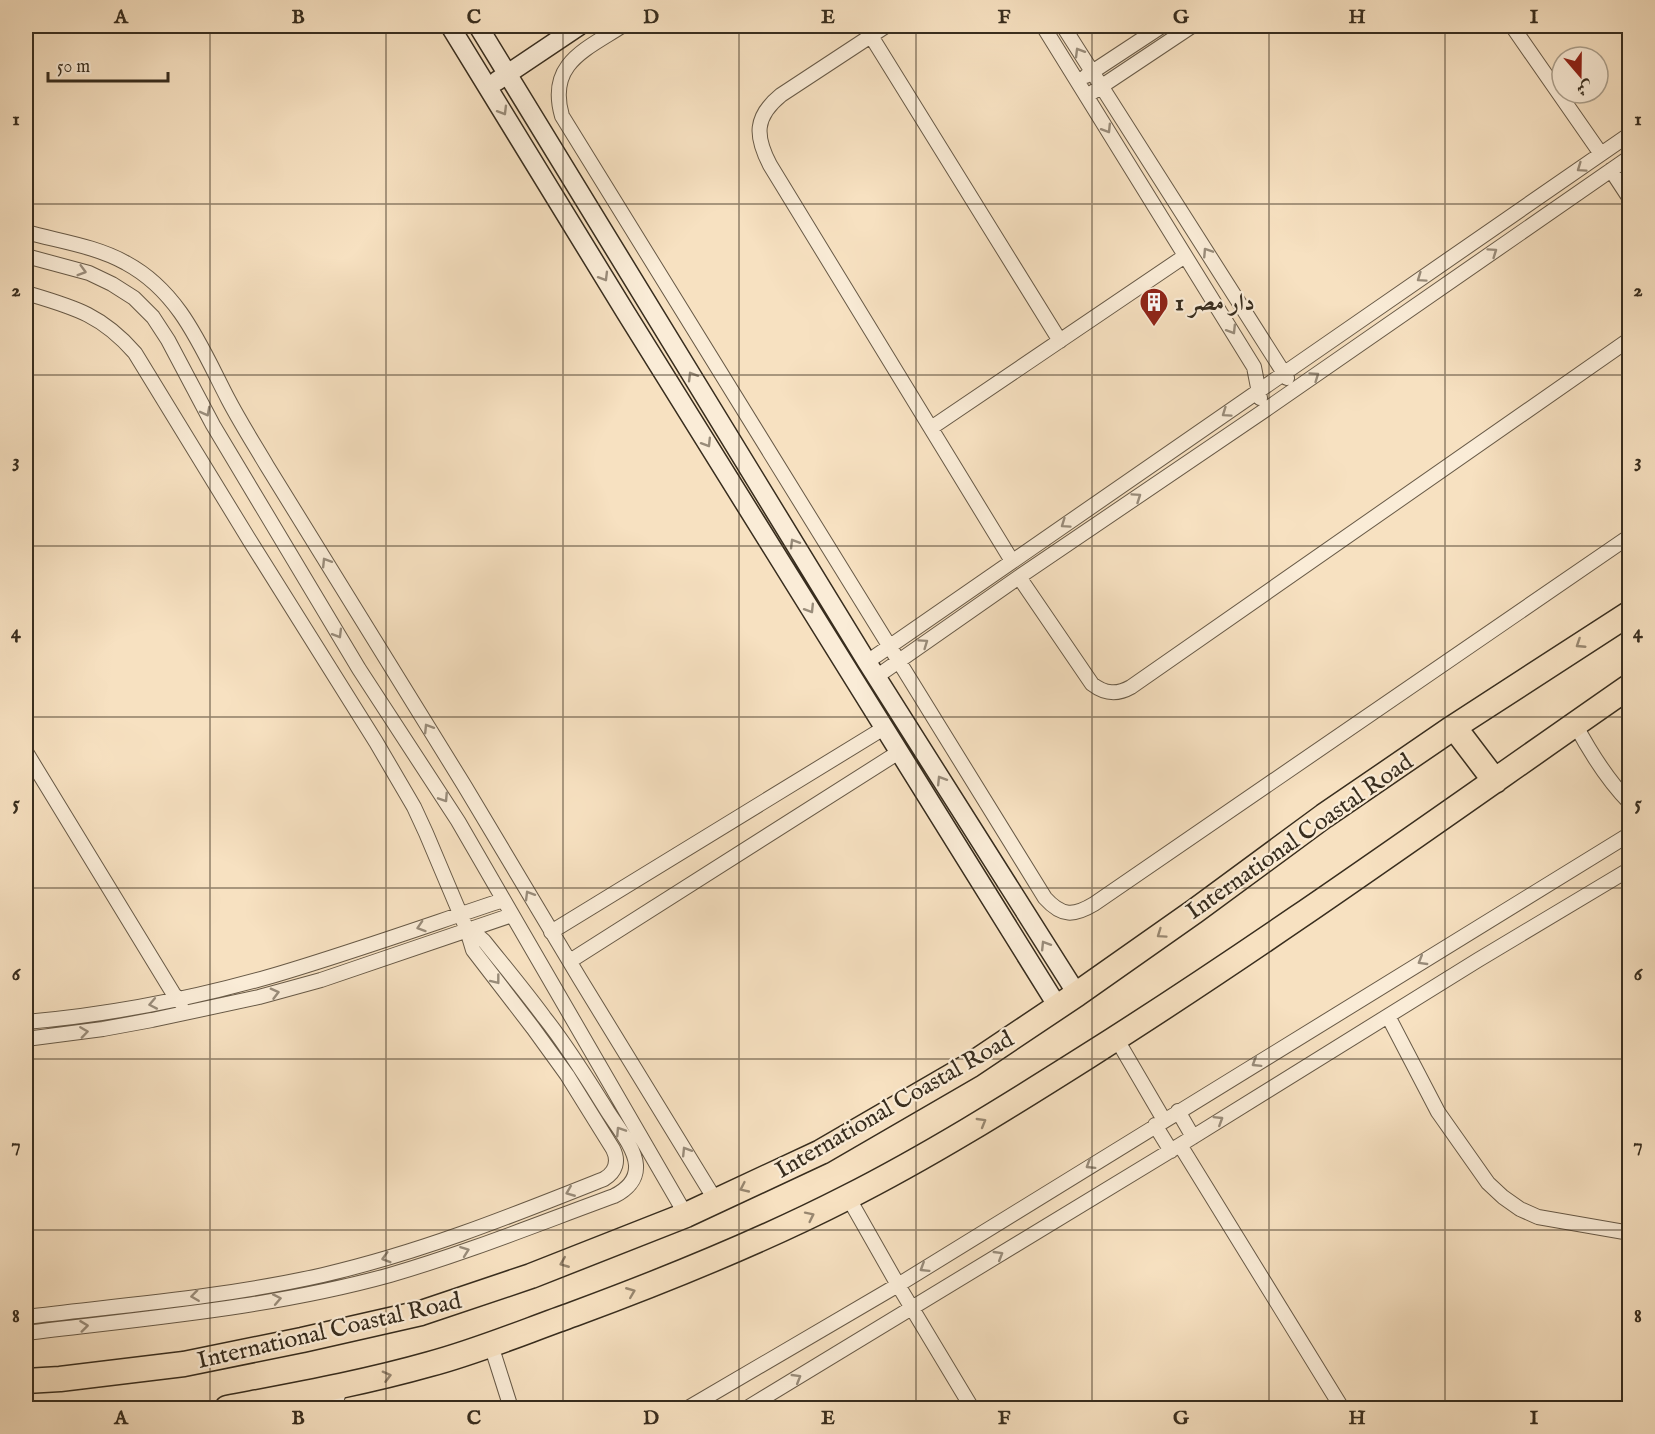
<svg xmlns="http://www.w3.org/2000/svg" width="1655" height="1434" viewBox="0 0 1655 1434" font-family="'IM FELL English',Amiri,serif">
  <rect width="100%" height="100%" fill="#f7e1c1"/>
  <filter id="stains"><feTurbulence type="fractalNoise" baseFrequency=".00333" numOctaves="4"/><feColorMatrix values="0 0 0 0 .2 0 0 0 0 .09 0 0 0 0 .02 0 0 0 .5 -.17"/></filter>
  <radialGradient id="worn" r=".72"><stop offset=".6" stop-color="#630" stop-opacity="0"/><stop offset="1" stop-color="#630" stop-opacity=".3"/></radialGradient>
  <g fill="none" stroke-linecap="round" stroke-linejoin="round">
    <g stroke="#685a47" stroke-width="16">
      <path id="street" d="M622 26C585 50 547 64 562 116L1045 898C1062 917 1074 916 1094 904L1630 536
        M886 26 781 95C754 117 755 136 770 165L1012 561
        M1043 26 1254 367 1260 398
        M1063 26 1287 378
        M1512 26 1601 154
        M871 36 1060 341
        M1086 76 1162 26
        M1093 92 1192 26
        M1611 170 1630 199
        M26 232C58 241 96 246 126 263 180 292 201 347 228 399 240 422 254 444 267 466L464 785 580 979 716 1201
        M26 256 89 273 112 284 134 298 153 317 168 340 213 425 359 669 458 821 686 1215
        M26 293C73 307 101 314 135 353L250 541 376 742 414 807 426 833 467 930 473 950 533 1028 567 1075 613 1149C619 1161 616 1172 604 1179 511 1216 422 1252 323 1275 226 1297 125 1305 26 1317
        M931 428 1185 256
        M1019 577 1092 684C1105 694 1117 695 1131 687L1630 339
        M867 662 1630 134
        M876 677 1019 577 1268 408 1630 157
        M1575 724C1590 752 1607 780 1630 803
        M26 752 173 993 181 1003
        M551 932 884 728
        M570 961 899 752
        M1388 1016 1438 1112 1488 1183 1503 1197 1520 1209 1538 1217 1630 1233
        M26 1022C107 1015 190 999 268 977 347 954 425 926 503 900
        M1116 1038 1164 1120
        M26 1039 103 1029 152 1020 259 997 321 980 512 915
        M1178 1111 1193 1137
        M1155 1125 1171 1151
        M1180 1145 1342 1408
        M848 1197 898 1285 972 1408
        M26 1333C147 1318 271 1308 390 1275 466 1253 540 1223 614 1196 626 1190 637 1180 636 1165 635 1148 617 1126 608 1112 588 1080 568 1047 544 1017 525 991 504 966 484 941L476 934 467 930
        M491 1345 511 1408
        M334 1408 341 1386
        M688 1408 898 1285 1630 834
        M747 1408 1180 1145 1478 960 1630 869"/>
    </g>
    <g stroke="#382d1e" stroke-width="21">
      <path id="secondary" d="M450 26 626 313 1058 1007
        M478 26 867 662 1077 994
        M497 81 579 26"/>
    </g>
    <g stroke="#382d1e" stroke-width="27">
      <path id="highway" d="M1454 727 1495 781
        M26 1381 60 1379 184 1364 302 1340 421 1313 531 1276 686 1215 821 1152 971 1065 1077 994 1195 911 1324 816 1454 727 1630 613
        M227 1408C295 1395 363 1383 430 1364 479 1351 526 1331 574 1314 666 1280 758 1243 846 1198 929 1156 1009 1106 1088 1056 1273 939 1450 811 1630 686"/>
    </g>
    <use href="#street" stroke="#faecd7" stroke-width="14"/>
    <use href="#secondary" stroke="#faecd7" stroke-width="18"/>
    <use href="#highway" stroke="#f7e1c1" stroke-width="24"/>
  </g>
  <defs><path id="oneway-chevron" d="M-2-3.5L2.5 0L-2 3.5" fill="none" stroke-width="1.6" stroke-linecap="round" stroke-linejoin="round" transform="scale(1.5)"/></defs>
  <g stroke="#998c7a">
    <use href="#oneway-chevron" transform="translate(1079 52) rotate(-121)"/>
    <use href="#oneway-chevron" transform="translate(503 111) rotate(59)"/>
    <use href="#oneway-chevron" transform="translate(1107 129) rotate(58)"/>
    <use href="#oneway-chevron" transform="translate(1581 168) rotate(145)"/>
    <use href="#oneway-chevron" transform="translate(1207 252) rotate(-123)"/>
    <use href="#oneway-chevron" transform="translate(1493 252) rotate(-35)"/>
    <use href="#oneway-chevron" transform="translate(82 271) rotate(16)"/>
    <use href="#oneway-chevron" transform="translate(604 277) rotate(59)"/>
    <use href="#oneway-chevron" transform="translate(1421 278) rotate(145)"/>
    <use href="#oneway-chevron" transform="translate(1232 330) rotate(58)"/>
    <use href="#oneway-chevron" transform="translate(692 376) rotate(-121)"/>
    <use href="#oneway-chevron" transform="translate(1315 376) rotate(-35)"/>
    <use href="#oneway-chevron" transform="translate(206 412) rotate(62)"/>
    <use href="#oneway-chevron" transform="translate(1226 413) rotate(145)"/>
    <use href="#oneway-chevron" transform="translate(707 443) rotate(58)"/>
    <use href="#oneway-chevron" transform="translate(1137 497) rotate(-34)"/>
    <use href="#oneway-chevron" transform="translate(1065 524) rotate(145)"/>
    <use href="#oneway-chevron" transform="translate(794 543) rotate(-121)"/>
    <use href="#oneway-chevron" transform="translate(326 562) rotate(-122)"/>
    <use href="#oneway-chevron" transform="translate(810 609) rotate(58)"/>
    <use href="#oneway-chevron" transform="translate(338 634) rotate(59)"/>
    <use href="#oneway-chevron" transform="translate(924 643) rotate(-35)"/>
    <use href="#oneway-chevron" transform="translate(428 728) rotate(-122)"/>
    <use href="#oneway-chevron" transform="translate(941 780) rotate(-122)"/>
    <use href="#oneway-chevron" transform="translate(444 798) rotate(57)"/>
    <use href="#oneway-chevron" transform="translate(529 895) rotate(-121)"/>
    <use href="#oneway-chevron" transform="translate(421 927) rotate(162)"/>
    <use href="#oneway-chevron" transform="translate(1045 945) rotate(-122)"/>
    <use href="#oneway-chevron" transform="translate(1422 961) rotate(149)"/>
    <use href="#oneway-chevron" transform="translate(496 980) rotate(52)"/>
    <use href="#oneway-chevron" transform="translate(275 993) rotate(-15)"/>
    <use href="#oneway-chevron" transform="translate(153 1004) rotate(169)"/>
    <use href="#oneway-chevron" transform="translate(84 1032) rotate(-8)"/>
    <use href="#oneway-chevron" transform="translate(1256 1063) rotate(148)"/>
    <use href="#oneway-chevron" transform="translate(1219 1120) rotate(-32)"/>
    <use href="#oneway-chevron" transform="translate(620 1131) rotate(-123)"/>
    <use href="#oneway-chevron" transform="translate(686 1151) rotate(-122)"/>
    <use href="#oneway-chevron" transform="translate(1090 1165) rotate(148)"/>
    <use href="#oneway-chevron" transform="translate(570 1192) rotate(158)"/>
    <use href="#oneway-chevron" transform="translate(465 1251) rotate(-20)"/>
    <use href="#oneway-chevron" transform="translate(999 1255) rotate(-31)"/>
    <use href="#oneway-chevron" transform="translate(386 1258) rotate(164)"/>
    <use href="#oneway-chevron" transform="translate(924 1268) rotate(148)"/>
    <use href="#oneway-chevron" transform="translate(195 1296) rotate(172)"/>
    <use href="#oneway-chevron" transform="translate(277 1299) rotate(-11)"/>
    <use href="#oneway-chevron" transform="translate(84 1326) rotate(-7)"/>
    <use href="#oneway-chevron" transform="translate(797 1378) rotate(-31)"/>
  </g>
  <g stroke="#988770">
    <use href="#oneway-chevron" transform="translate(1580 644) rotate(147)"/>
    <use href="#oneway-chevron" transform="translate(1161 934) rotate(145)"/>
    <use href="#oneway-chevron" transform="translate(982 1122) rotate(-30)"/>
    <use href="#oneway-chevron" transform="translate(744 1188) rotate(155)"/>
    <use href="#oneway-chevron" transform="translate(810 1216) rotate(-26)"/>
    <use href="#oneway-chevron" transform="translate(564 1263) rotate(158)"/>
    <use href="#oneway-chevron" transform="translate(631 1292) rotate(-22)"/>
    <use href="#oneway-chevron" transform="translate(387 1376) rotate(-15)"/>
  </g>
  <path fill="none" stroke="#382d1e" stroke-width="1.5" stroke-opacity="0.55" d="M210 26V1408M386 26V1408M563 26V1408M739 26V1408M916 26V1408M1092 26V1408M1269 26V1408M1445 26V1408M26 204H1630M26 375H1630M26 546H1630M26 717H1630M26 888H1630M26 1059H1630M26 1230H1630"/>
  <defs>
    <g id="building-pin" transform="scale(1.5)"><path d="M0 17L-7.5 6A9.5 9.5 0 1 1 7.5 6Z" fill="#8f2418" stroke="#faecd7"/><path d="M-4-6H4V6H1V3H-1V6H-4ZM-2.5-4.3h1.7v1.8h-1.7ZM.8-4.3h1.7v1.8H.8ZM-2.5-1h1.7V.8h-1.7ZM.8-1h1.7V.8H.8Z" fill="#fff"/></g>
  </defs>
  <g fill-rule="evenodd">
    <use href="#building-pin" x="1154" y="302"/>
  </g>
  <g text-anchor="middle" stroke-width="4.5" stroke-linejoin="round" paint-order="stroke">
    <g font-size="24" font-weight="bold" fill="#382d1e" stroke="#faecd7" text-anchor="start">
      <text x="1175" y="310">دار مصر 1</text>
    </g>
    <g font-size="24" fill="#382d1e" stroke="#faecd7">
      <text transform="translate(1299 836) rotate(-35)" y="8">International Coastal Road</text>
      <text transform="translate(894 1104) rotate(-30)" y="8">International Coastal Road</text>
      <text transform="translate(329 1330) rotate(-13)" y="8">International Coastal Road</text>
    </g>
  </g>
  <rect width="1655" height="1434" fill="none" stroke="#f7e1c1" stroke-width="66"/>
  <g transform="translate(1580 75) rotate(160)"><circle r="28" fill="#faecd7" stroke="#aca08d" stroke-width="1.5"/>
  <path d="M0-4.5L10 22L0 15L-10 22Z" fill="#8f2418"/>
  <text y="-9" font-size="16" font-weight="bold" text-anchor="middle" fill="#382d1e">ش</text>
  </g>
  <path d="M48 72v9h120v-9" fill="none" stroke="#382d1e" stroke-width="3"/>
  <text x="57" y="72" font-size="18" fill="#382d1e" stroke="#faecd7" stroke-width="4.5" paint-order="stroke">50 m</text>
  <rect x="33" y="33" width="1589" height="1368" fill="none" stroke="#382d1e" stroke-width="2"/>
  <g font-size="20" text-anchor="middle" font-weight="bold" fill="#382d1e">
    <text x="121" y="23">A</text>
    <text x="298" y="23">B</text>
    <text x="474" y="23">C</text>
    <text x="651" y="23">D</text>
    <text x="828" y="23">E</text>
    <text x="1004" y="23">F</text>
    <text x="1181" y="23">G</text>
    <text x="1357" y="23">H</text>
    <text x="1534" y="23">I</text>
    <text x="16" y="125">1</text>
    <text x="1638" y="125">1</text>
    <text x="16" y="296">2</text>
    <text x="1638" y="296">2</text>
    <text x="16" y="467">3</text>
    <text x="1638" y="467">3</text>
    <text x="16" y="638">4</text>
    <text x="1638" y="638">4</text>
    <text x="16" y="809">5</text>
    <text x="1638" y="809">5</text>
    <text x="16" y="980">6</text>
    <text x="1638" y="980">6</text>
    <text x="16" y="1151">7</text>
    <text x="1638" y="1151">7</text>
    <text x="16" y="1322">8</text>
    <text x="1638" y="1322">8</text>
    <text x="121" y="1424">A</text>
    <text x="298" y="1424">B</text>
    <text x="474" y="1424">C</text>
    <text x="651" y="1424">D</text>
    <text x="828" y="1424">E</text>
    <text x="1004" y="1424">F</text>
    <text x="1181" y="1424">G</text>
    <text x="1357" y="1424">H</text>
    <text x="1534" y="1424">I</text>
  </g>
  <rect width="100%" height="100%" filter="url(#stains)"/>
  <rect width="100%" height="100%" fill="url(#worn)"/>
</svg>
